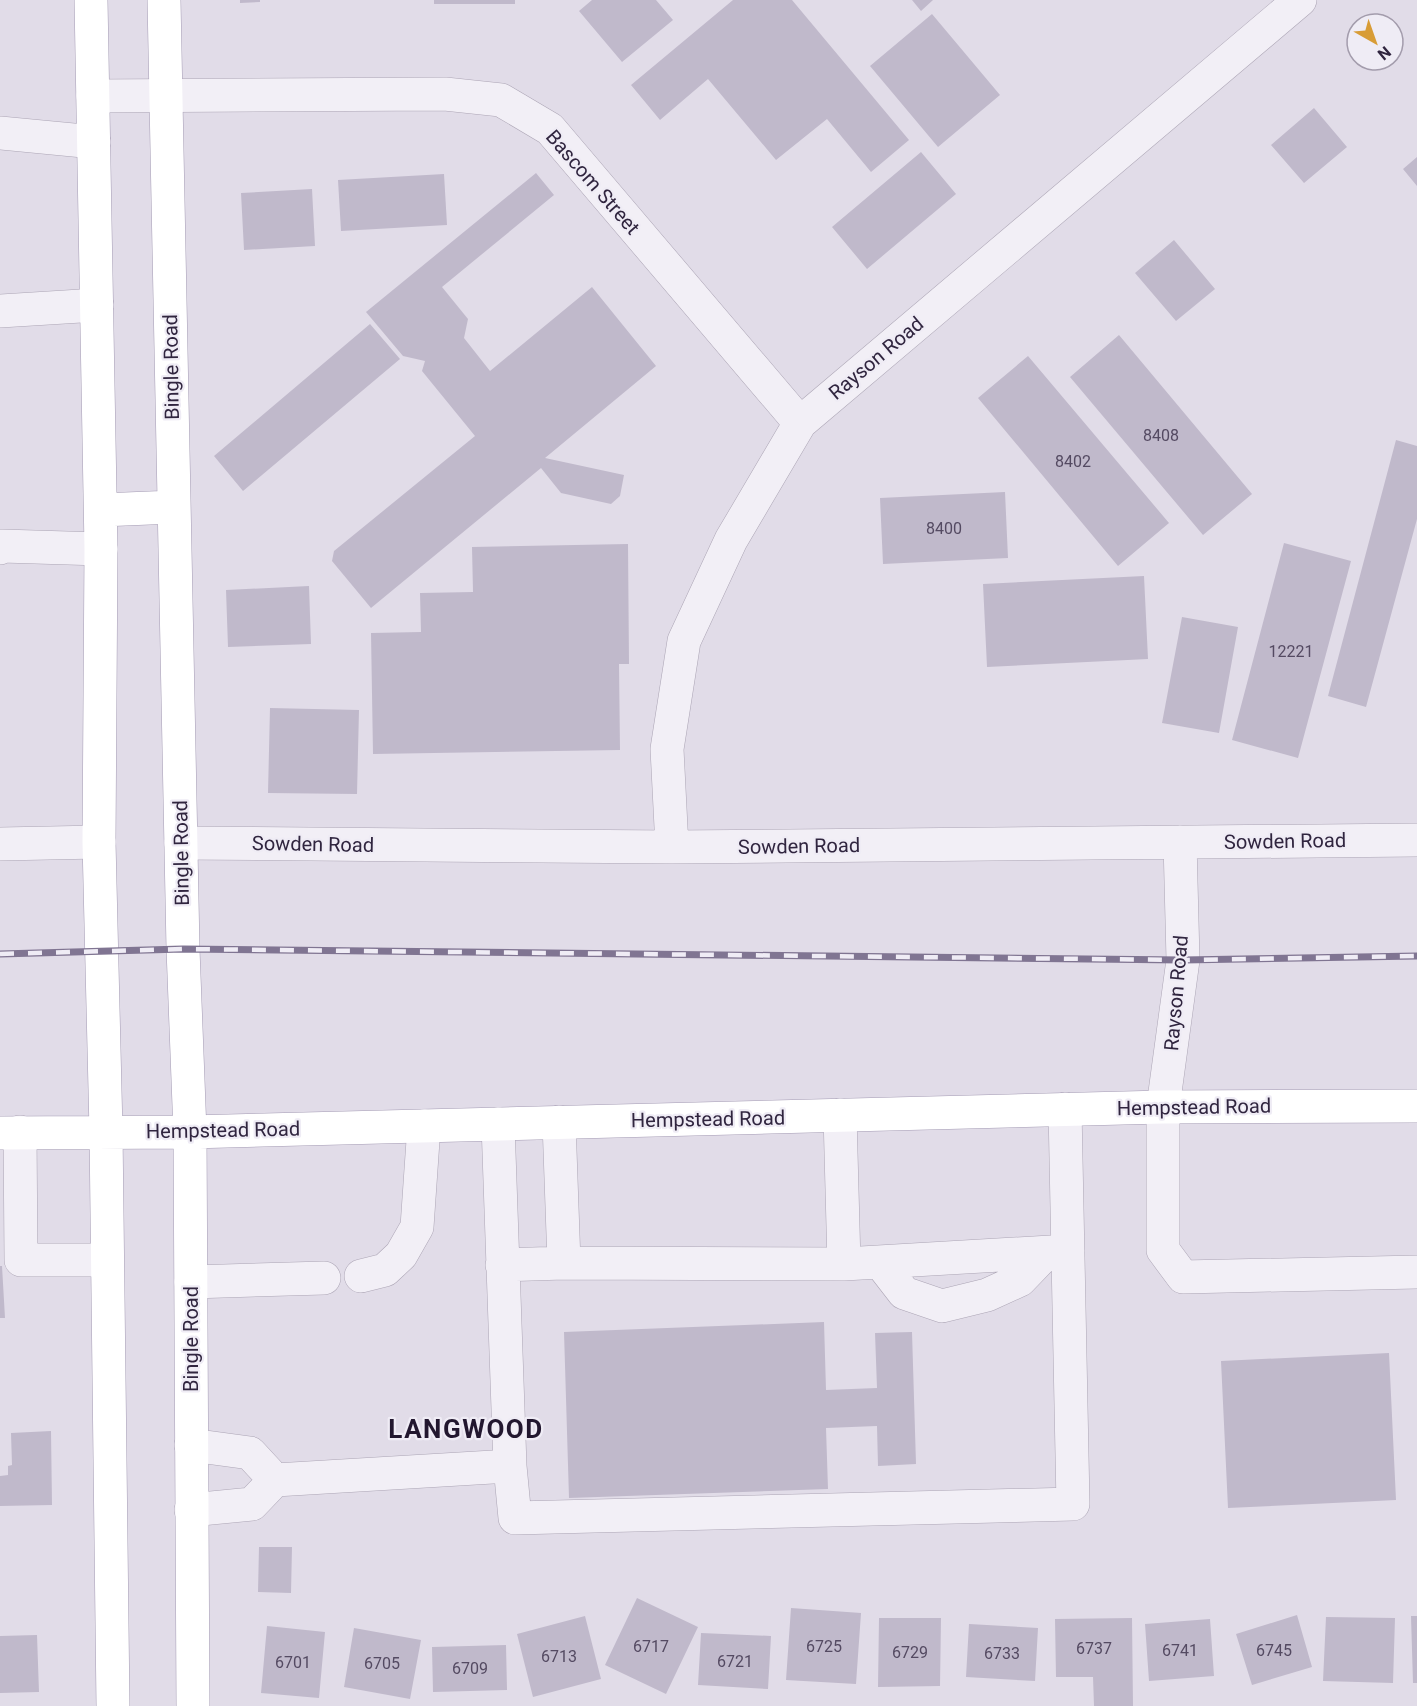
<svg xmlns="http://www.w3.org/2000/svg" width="1417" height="1706" viewBox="0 0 1417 1706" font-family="Roboto,sans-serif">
  <rect width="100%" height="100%" fill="#e1dce8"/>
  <path fill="#c0b9cb" d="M240 0H260V2L240 3Z
    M434 0H515V4H434Z
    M592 0H656L673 20 622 62 579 11Z
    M733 0H792L909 140 871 172 827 119 776 160 708 79 660 120 631 85Z
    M912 0H933L921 11Z
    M932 14 1000 95 938 147 870 66Z
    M1314 108 1347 147 1304 183 1271 145Z
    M921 152 956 194 867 269 832 227Z
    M1417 157V186L1403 169Z
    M536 173 554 195 442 287 468 319 464 338 490 371 592 287 656 366 545 458 624 475 620 496 611 504 561 493 541 468 371 608 332 561 334 551 475 436 422 371 425 361 403 356 366 312Z
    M444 174 447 225 341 231 338 180Z
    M312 189 315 246 244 250 241 193Z
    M1174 240 1215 289 1176 321 1135 273Z
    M370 324 400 359 243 491 214 456Z
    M1119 335 1252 494 1203 535 1070 377Z
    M1028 356 1169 523 1118 566 978 398Z
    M1396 440 1417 446V519L1366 707 1328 696Z
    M1005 492 1008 558 883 564 880 498Z
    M1284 543 1351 561 1298 758 1232 740Z
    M628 544 629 664H619L620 750 373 754 371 633 421 632 420 593 473 592 472 547Z
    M1144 576 1148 659 987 667 983 584Z
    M309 586 311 644 228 647 226 590Z
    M1182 617 1238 627 1219 733 1162 723Z
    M270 708 359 710 357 794 268 793Z
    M0 1266H2L5 1318H0Z
    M824 1322 826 1390 877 1388 875 1333 912 1332 916 1464 878 1466 877 1426 826 1428 828 1489 569 1498 564 1332Z
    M1389 1353 1396 1500 1228 1508 1221 1361Z
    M51 1431 52 1505 0 1506V1476L8 1475V1466L12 1465 11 1433Z
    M259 1547H292L291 1593 258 1592Z
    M637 1598 698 1627 666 1694 605 1665Z
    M791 1608 861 1613 856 1684 786 1680Z
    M1297 1615 1312 1667 1252 1685 1236 1634Z
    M585 1616 601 1679 533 1697 517 1634Z
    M1411 1616H1417V1683H1413Z
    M1326 1617 1395 1618 1393 1683 1323 1681Z
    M879 1618H941L940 1686 878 1687Z
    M1132 1618 1133 1706H1094L1093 1677H1056L1055 1619Z
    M1210 1619 1214 1676 1149 1681 1145 1624Z
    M969 1624 1038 1628 1035 1681 966 1677Z
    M267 1626 325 1632 319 1698 261 1693Z
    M354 1628 421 1640 410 1699 344 1687Z
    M701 1633 771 1636 768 1689 698 1685Z
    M37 1635 39 1692 0 1693V1636Z
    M506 1645 507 1690 433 1692 432 1647Z"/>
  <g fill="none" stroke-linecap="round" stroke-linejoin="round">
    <g stroke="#aca5b5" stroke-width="34">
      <path id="minor" d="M93 96 445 94 501 100 550 129 800 423
        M0 133 94 142
        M0 311 97 305
        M0 548 2 546 101 549
        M1180 842 1183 960 1163 1107V1250L1183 1277 1417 1272
        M181 843 672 847 1417 840
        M0 844 99 842
        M672 847 667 749 684 641 731 540 800 423 1300 0
        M840 1115 844 1264
        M559 1122 564 1263
        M498 1124 510 1466
        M20 1132 21 1260H107
        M880 1262 904 1293 942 1306 987 1295 1020 1280 1046 1253
        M502 1265 564 1263 844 1264 1068 1251
        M361 1276 385 1270 401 1255 417 1227 424 1126
        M191 1282 324 1278
        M191 1445 250 1453 275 1480
        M191 1510 252 1504 275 1480 510 1466 515 1518 1073 1504 1065 1109"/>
    </g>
    <g stroke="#a49bb4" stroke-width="34">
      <path id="major" d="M91 0 101 549 99 842 106 1131 113 1706
        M164 0 183 949 190 1132 193 1706
        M101 510 174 507
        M0 1133 190 1132 1163 1107 1417 1106"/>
    </g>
    <use href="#minor" stroke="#f2eff6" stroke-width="33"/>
    <use href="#major" stroke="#fff" stroke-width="33"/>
    <g stroke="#807592" stroke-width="7">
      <path id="rail" d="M0 954 183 949 1183 960 1417 956"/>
    </g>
    <use href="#rail" stroke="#efecf5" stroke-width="4.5" stroke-dasharray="14" stroke-linecap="butt"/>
  </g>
  <g text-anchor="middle" stroke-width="4.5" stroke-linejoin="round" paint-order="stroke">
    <g font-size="16" fill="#544a62">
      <text x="1161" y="441">8408</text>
      <text x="1073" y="467">8402</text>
      <text x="944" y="534">8400</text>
      <text x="1291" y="657">12221</text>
      <text x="651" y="1652">6717</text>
      <text x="824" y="1652">6725</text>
      <text x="1094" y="1654">6737</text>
      <text x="1180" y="1656">6741</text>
      <text x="1274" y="1656">6745</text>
      <text x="910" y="1658">6729</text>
      <text x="1002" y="1659">6733</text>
      <text x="559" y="1662">6713</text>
      <text x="735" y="1667">6721</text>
      <text x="293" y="1668">6701</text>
      <text x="382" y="1669">6705</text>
      <text x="470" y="1674">6709</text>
    </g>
    <g font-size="20" fill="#30253f" stroke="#efecf5">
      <text transform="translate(593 182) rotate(49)" y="7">Bascom Street</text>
      <text transform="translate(876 358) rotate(-40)" y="7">Rayson Road</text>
      <text transform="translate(171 367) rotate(-91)" y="7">Bingle Road</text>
      <text transform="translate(1285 841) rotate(-1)" y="7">Sowden Road</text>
      <text transform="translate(313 844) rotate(1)" y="7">Sowden Road</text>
      <text transform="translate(799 846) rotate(-1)" y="7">Sowden Road</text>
      <text transform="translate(181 853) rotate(-91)" y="7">Bingle Road</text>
      <text transform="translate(1176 993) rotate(-85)" y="7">Rayson Road</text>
      <text transform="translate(1194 1107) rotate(-1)" y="7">Hempstead Road</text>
      <text transform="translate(708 1119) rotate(-1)" y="7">Hempstead Road</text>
      <text transform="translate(223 1130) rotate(-1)" y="7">Hempstead Road</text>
      <text transform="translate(191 1339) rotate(-90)" y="7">Bingle Road</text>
    </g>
    <g font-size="26" font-weight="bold" letter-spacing="1.5" fill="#22172f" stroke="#efecf5">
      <text x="466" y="1438">LANGWOOD</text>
    </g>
  </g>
  <g transform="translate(1375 42) rotate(140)"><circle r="28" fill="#efecf5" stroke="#a39cac" stroke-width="1.5"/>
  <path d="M0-4.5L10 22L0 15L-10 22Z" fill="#d89c36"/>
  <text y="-9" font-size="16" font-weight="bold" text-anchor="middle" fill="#30253f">N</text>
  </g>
</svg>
